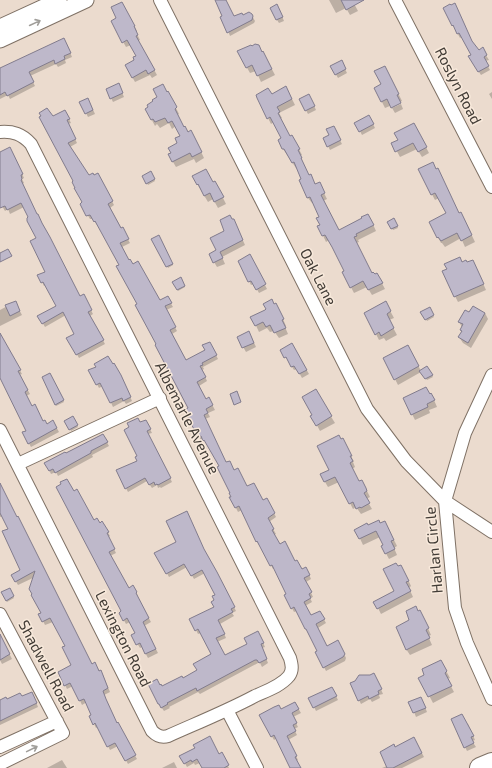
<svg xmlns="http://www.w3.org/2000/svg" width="492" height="768" viewBox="0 0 492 768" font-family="'Exo 2',sans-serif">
  <rect width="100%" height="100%" fill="#ebdbce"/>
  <path fill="#0003" d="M216 0H226L234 17 251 14 255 21 254 23 230 36Z
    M329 0H352L358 11 350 15 346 8 336 13Z
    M122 3 137 31 136 32 140 40 138 41 157 75 152 78 150 75 135 82 126 66 136 61 137 56 131 45 126 47 112 22 118 19Z
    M279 9 284 21 279 23 277 20Z
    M445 9 478 51 482 49 489 60 485 61 490 70 481 75 469 57 473 55 462 37 460 38 455 29Z
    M66 43 72 57 65 60 66 63 58 67 56 64 30 76 35 86 10 99 8 95 0 99V69Z
    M238 52 266 58 275 75 261 82 256 71 250 73Z
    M341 61 347 73 338 78 331 66Z
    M388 73 402 101 385 108 375 88 382 85Z
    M120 88 124 97 113 102 111 98Z
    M168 92 179 114 177 115 184 128 194 137 204 158 196 163 194 159 176 167 173 162 172 153 179 143 181 137 176 126 172 129 169 123 160 128 157 124 155 126 146 109Z
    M492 92V99L489 94Z
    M289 93 295 105 279 113 282 118 280 119 290 137 292 136 302 155 300 156 309 176 316 185 322 189 327 199 323 201 339 231 371 220 376 231 358 240 359 242 356 243 372 274 374 276 377 274 385 289 372 295 367 287 354 293 343 272 345 271 329 240 326 242 319 227 321 226V217L313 202 312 203 308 198 300 180 303 179 297 168H296L283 149V138L274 122 271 124 268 118 271 95Z
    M300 99H311L316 110 308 114Z
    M90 103 95 114 88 117 86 113Z
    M401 104 403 109 395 113 392 108Z
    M67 115 71 123 68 124 77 143 70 147 89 177 98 174 114 205 110 208 130 243 122 247 129 261 160 301 167 297 173 307 166 310 177 331 172 334 186 361 212 347 218 359 203 367 204 369 202 370 207 381 199 386 206 400 209 399 215 410 208 413 210 417 205 419 226 463 247 487 262 502 269 503 276 517 269 522 276 534 274 535 279 545 302 570 308 572 311 579 306 582 313 597 310 598 312 602 305 606 311 617 320 612 326 623 318 628 327 647 340 645 346 658 345 661 326 671 316 652H318L297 611 294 612 285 595 287 594 275 568 273 569 260 545H259L257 542 242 510 238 512 231 498 232 497V493L213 452 204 439 201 440 185 410 189 408 138 305 121 265 98 224 97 225 93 219H90L81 204 84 203 75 182 53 117Z
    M371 120 375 128 362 135 356 123Z
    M333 127 342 144 330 150 324 138 330 135Z
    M417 130 429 153 422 157 417 149 400 157 393 144Z
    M12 152 24 178 22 179 24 183 22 184 37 216 80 297 85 299 93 314 90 316 105 344 79 358 68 338 75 334 66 315 45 327 39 317 57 306 46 285 44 286 39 276 46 272 38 238 29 218 24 207 10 214 8 209 5 211 2 206 0 207V153Z
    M419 170 464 219 475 242 465 247 461 238 445 247 442 243H441L430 223 447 214 439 198 435 200Z
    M151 172 155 181 148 185 143 176Z
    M193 177 213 184 218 188 226 204 218 208 213 199 208 202Z
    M394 219 398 228 393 230 388 222Z
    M236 225 245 245 222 257 225 264 217 267 214 262 218 251Z
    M159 236 173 265 168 268 153 240Z
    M250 256 267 289 259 293 254 284 251 285 239 261Z
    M473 261 486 290 458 302 455 296 462 263H467Z
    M181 279 185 287 178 291 174 282Z
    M15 302 22 315 0 326V310Z
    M386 303 394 318 389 320 397 335 386 341 384 338 379 340 376 334Z
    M274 305 279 310 286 326 285 327 288 334 279 338 274 331 270 332 267 328 259 332 252 317Z
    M429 308 434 317 427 321 422 312Z
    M485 313 488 319 471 348 463 343 459 337 462 332 461 330 462 327 459 322 470 314Z
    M0 335 22 374 19 375 30 394 26 396 32 407 46 425 53 421 59 432 31 447 23 433 27 431 0 376Z
    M251 336 256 347 246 352 238 338Z
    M292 344 309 374 302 378 297 369 294 370 281 350Z
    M411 352 421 371 426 367 433 377 427 380 421 372 398 385 395 379Z
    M90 371 123 380 132 401 126 404 124 401 113 407 103 386 99 388Z
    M50 374 64 402 56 406 43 377Z
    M315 391 335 423 320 431 312 416 314 415Z
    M404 398 434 400 437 407 429 410 430 413 415 420Z
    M73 417 78 427 71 431 66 421Z
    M146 421 152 433 148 434 172 482 161 488 160 487 158 488 157 485 152 488 147 481 128 492 117 471 138 461 140 423Z
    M103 435 109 446 92 455 93 457 58 476 56 472 51 474 46 463Z
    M346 445 354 462H353L355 467 352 469 359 483 362 481 370 497 366 499 372 509 361 514 356 507 353 509 339 482 328 487 325 482Z
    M0 486 92 665 97 667 103 675 110 692 104 695 108 704 117 724 137 759 128 764 118 746 110 750 98 727 96 728 94 724 92 715 87 702 82 705 73 686 67 689 65 685 73 666 66 646 53 622 45 625 43 621 35 577 18 585 12 575 22 571 9 529 3 516 0 517Z
    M93 521 100 524 102 523 110 536 108 537 116 553 110 556 128 589 133 586 138 596 137 597 151 622 144 626 158 653 148 658 142 647 140 648 132 635 136 633 130 622 126 624 120 613 122 612Z
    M380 525 388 528 397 546 394 548 397 555 389 559 382 546H384L380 537 363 545 356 530 368 526Z
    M156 553 206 554 219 577 236 611 232 613 234 616 220 624 226 638 217 642 224 656 249 644 258 632 265 647 262 648 268 663 262 667 260 663H258L200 694 198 692 169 707 170 708 164 711 159 704 149 684 161 687 182 679 198 671 213 655 201 633 198 634 196 630 215 607 216 595 205 573 194 579 187 567 169 577Z
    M404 571 411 586 409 588 413 597 381 614 378 608 396 592Z
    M9 589 14 598 7 602 3 593Z
    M418 612 423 617 431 635 428 636 432 645 410 655 406 649 410 620Z
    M0 635 12 659 2 664 0 660Z
    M444 667 450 678 447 679 454 692 433 703 420 678Z
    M376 678 383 694 379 695 380 698 372 702 370 699 361 704 359 700Z
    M334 692 338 700 316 711 314 707Z
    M34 697 38 707 0 725V701Z
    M410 702H423L427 712 416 717Z
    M295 703 301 713 293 717 298 727 294 729 297 735 288 740 298 760 296 761 300 768H291L277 738 274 740 260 716 281 711Z
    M452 720 468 724 475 740 472 741 476 747 467 751Z
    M414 738 424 757 402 768H382L387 766 395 748Z
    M221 754 229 768H203L200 763 195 765 194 763 187 767 181 756 219 755Z
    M62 760 67 768H47Z
    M174 762 177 768H162Z"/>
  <path fill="#beb8ca" stroke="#827c8d" d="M215 0H226L234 16 242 13 243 15 249 12 252 14 253 16 252 20 227 33 220 17 222 16Z
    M341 0H364L346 10Z
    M122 2 135 26H134L138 35 136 36 155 70 148 74 146 70 132 78 125 65 134 60 133 57 136 56 127 40 122 43 111 21 116 18 111 7Z
    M455 3 472 41 479 50 483 47 487 55 484 57 489 66 478 72 468 56 471 55 459 33 457 34 453 25 452 26 443 8 450 4 451 5Z
    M277 4 283 17 276 20 270 8Z
    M64 38 71 53 64 56 65 59 55 64 54 60 29 72 34 82 7 96 5 92 0 95V68Z
    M255 44 259 45 262 52 263 51 272 69 257 76 252 65 246 68 237 51 251 45 252 46Z
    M342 60 346 69 335 75 330 66Z
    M385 66 399 94 397 95 401 103 391 108 387 99 381 102 374 88 381 84 374 71Z
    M119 83 123 93 110 99 106 89Z
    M163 84 167 92 168 91 177 107 175 109 184 127 185 126 188 132 191 130 202 152 192 157 190 153 172 162 168 154 171 153 168 148 177 143 175 138 180 136 172 121 168 123 165 118 155 122 153 119 151 120 145 109 148 107 147 105 153 101 152 100 157 97 153 89Z
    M286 86 292 99 277 107 280 112 278 113 290 136 292 135 300 149 298 150 302 158H301L309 175 311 174 315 184 320 182 325 193 321 195 339 230 362 218 361 217 368 214 374 225 356 234 357 236 354 237 372 273 373 272 375 274 377 273 383 283 368 290 363 281 350 288 342 272 344 271 332 247 325 235 322 236 317 226 320 225 316 218 319 217 310 197 307 198 299 180 301 179 294 162 292 163 284 149H282L278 140 281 138 270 117 267 119 257 98 256 95 268 88 272 94Z
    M309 94 315 106 305 111 299 99Z
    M88 98 93 110 85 114 79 102Z
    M47 108 53 116 65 110 70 119 67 120 76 139 68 143 89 175 93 173 94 175 98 173 113 201 108 204 121 228 123 227 129 239 120 243 129 260 130 259 133 264 138 261 160 300 168 296 172 303 165 306 176 327 170 330 186 360 205 350 202 345 210 342 217 355 202 363 203 365 200 366 206 377 197 382 206 399 209 397 213 405 206 409 208 413 204 415 226 462 230 461 234 470 238 468 247 486 254 483 263 500 267 498 275 513 268 518 274 529 272 530 280 544 285 541 295 561 297 560 302 569 306 567 310 575 304 578 312 592 309 594 311 598 304 602 311 615 320 611 325 619 316 624 327 646 338 640 345 654 343 657 323 668 315 652 317 651 306 629H305L294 607 291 609 284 595 286 594 272 565 270 566 257 541 256 542 239 506 235 508 229 497H231L229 493H230L217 467 219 466 204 440 203 441 201 436 198 437 184 410 188 408 155 345 156 344 135 305 137 304 116 266 119 265 95 221 94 222 90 215 86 216 80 204 82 202 74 188H75L72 182 73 181 39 117 41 116 39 113Z
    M369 115 374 124 359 132 354 123Z
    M414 123 427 147 418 152 413 143 395 152 391 143 398 140 394 133Z
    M334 126 341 140 327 147 323 138 329 135 326 129Z
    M10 147 23 174 21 175 22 179 21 180 37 214H38L42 223 50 237 80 296 84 294 92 310 88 312 104 340 76 355 66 338 74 334 63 312 42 324 37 316 56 306 43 282 41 283 37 275 45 272 30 241 36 238 27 221V218L28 217 21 203 7 210 5 206 0 208V152Z
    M433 162 436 169 438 168 459 213 461 212 472 235 461 241 457 233 441 241 438 237 437 238 429 222 446 213 435 193 431 195 418 169Z
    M206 169 213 182 215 181 224 197 214 202 210 193 204 196 198 184 197 185 192 176Z
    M151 171 155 179 146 184 142 176Z
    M230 215 232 219H234L243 240 220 252 223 258 213 263 209 254 216 250 210 238 224 231 220 220Z
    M394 218 398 226 391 229 387 222Z
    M159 235 173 264 166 267 151 239Z
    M8 249 12 256 0 262V253Z
    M250 254 266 284 256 290 251 281 248 282 238 261Z
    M460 257 462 262 466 260 467 262 473 260 484 284 454 297 442 271 447 269 444 264Z
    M181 277 185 286 177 290 172 282Z
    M272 299 274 304 276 303 284 319 282 320 286 328 274 333 270 325 266 327 263 322 255 326 250 317 265 310 266 309 263 304Z
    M16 301 20 311 10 316 5 305Z
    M386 301 391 311 387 314 394 328 381 336 379 332 375 335 364 313Z
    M473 306 485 313 468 343 458 337 462 331 460 330 463 324 458 322 465 310 469 312Z
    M430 307 434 315 425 320 420 312Z
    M249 331 254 343 242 348 237 337Z
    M0 333 21 370 18 371 28 390 25 392 32 406 35 404 43 421 45 420 47 424 53 420 57 428 28 444 22 432 26 431 0 378Z
    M292 343 307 370 299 374 294 366 291 367 286 357 284 358 280 350Z
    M408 345 419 366 394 380 383 358Z
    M108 356 113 364 114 363 121 375 131 397 123 401 122 398 110 403 100 383 96 385 88 370 96 367 94 364Z
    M427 366 433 375 425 379 419 371Z
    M50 373 64 400 55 405 42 377Z
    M426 387 430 394 431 393 435 400 427 404 428 407 411 415 403 398Z
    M316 389 332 416 316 426 310 416 312 415 302 397Z
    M237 391 241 402 234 405 230 394Z
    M73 416 78 425 69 430 64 421Z
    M138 418 140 422 146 420 151 429 147 431 149 435 171 478 158 485 157 484 155 485 154 482 149 485 145 478 125 489 116 470 137 461 135 457 137 456 124 430 129 427 127 423Z
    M103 434 108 442 91 451V453L55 473 53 469 49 471 44 463 65 452 66 453Z
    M339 435 341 439 343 438 352 456H350L353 461 350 463 359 481 362 480 366 488 367 491 364 493 370 503 361 508 360 507 356 509 353 502 349 504 335 477 324 482 320 474 329 470 317 446Z
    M67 479 74 491 77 489 94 520 97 518 100 523 102 521 109 532 107 533 115 549 109 552 129 588 133 585 137 592 136 593 149 618 143 622 156 649 145 654 140 643 136 645 131 635 135 633 127 618 123 621 119 613 121 611 56 487 61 484 60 482Z
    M0 483 17 517 18 516 92 664 95 662 99 671 101 670 108 688 103 691 106 699 117 723 118 722 136 755 125 761 115 743 107 747 95 723 93 725 89 716 91 715 84 699 79 701 70 683 64 686 58 672 71 665 62 647 65 646 50 618 42 622 38 614 41 613 31 595 32 594 29 589 35 571 15 582 11 575 20 570 2 531 8 529 0 513Z
    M187 511 204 549 217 572 235 607 231 609 233 612 218 620 225 634 216 638 225 655 247 644 244 638 258 631 264 643 261 644 267 659 259 663 257 660H255L197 691 196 688 167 703 168 704 161 708 159 704H158L148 684 157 679 160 685 161 684 162 686 182 676 183 678 197 670 193 664 211 654 198 629 195 631 189 619 214 607 211 602 214 600 212 596 215 595 202 570 191 576 184 564 166 574 154 553 176 542 166 521Z
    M379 520 380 523 385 521 394 540 391 541 395 549 385 554 381 546 383 545 376 531 359 539 354 530 367 523 368 525Z
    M396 563 398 566 401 565 409 581 406 582 411 591 377 609 373 602 394 591 383 569Z
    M10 588 14 596 6 601 1 592Z
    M416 606 418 611 420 610 429 628 426 630 430 638 406 650 396 627 409 620 406 611Z
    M0 634 10 654 0 660Z
    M441 660 447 671 445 673 452 686 428 697 418 678 424 675 422 669Z
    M374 673 382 689 378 691 379 694 369 699 368 696 358 701 350 683 355 681 359 675H370Z
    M332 687 337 696 313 708 308 698Z
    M32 692 37 703 0 721V700L6 697 7 699 20 693 22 696Z
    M421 697 426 708 413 713 408 702Z
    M295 702 299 709 292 713 297 723 293 725 296 731 287 736 297 756 295 757 301 768H290L274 735 271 737 259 715 274 707 279 705 281 709Z
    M462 714 474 736 471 737 474 743 464 748 451 719Z
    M210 736 219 754 222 752 229 765 224 768H202L197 759 192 762 191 760 184 764 179 756 195 748 193 745Z
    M414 737 422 753 393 768H387L380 752 394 744 395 747Z"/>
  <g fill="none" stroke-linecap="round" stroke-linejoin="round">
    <g stroke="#7f7165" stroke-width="14">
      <path id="minor" d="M160 0 367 409 406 461 445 501 492 532
        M395 0 492 187
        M0 132C13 131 22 134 31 144L290 658C292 665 293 670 289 676 281 686 266 691 255 696 227 711 197 723 168 736 162 738 157 736 152 731L0 430
        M492 375 465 433 445 501 455 608 467 643 492 699
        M18 464 160 398
        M0 614 63 733 0 764
        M227 710 257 768
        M0 747 57 721"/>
    </g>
    <g stroke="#7f7165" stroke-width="17">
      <path id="tertiary" d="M0 27 59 0
        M0 40 86 0"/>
    </g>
    <g stroke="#7f7165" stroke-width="22">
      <path id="primary" d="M480 768 492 763"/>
    </g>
    <use href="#minor" stroke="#fff" stroke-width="12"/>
    <use href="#tertiary" stroke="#fff" stroke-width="15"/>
    <use href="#primary" stroke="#fff" stroke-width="20"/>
  </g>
  <defs><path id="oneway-shaft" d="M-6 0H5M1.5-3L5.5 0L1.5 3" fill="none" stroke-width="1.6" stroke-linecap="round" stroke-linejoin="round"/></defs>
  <g stroke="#a09e9a">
    <use href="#oneway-shaft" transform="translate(35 23) rotate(-25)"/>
    <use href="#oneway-shaft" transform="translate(32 749) rotate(-26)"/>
  </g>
  <g text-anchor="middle" stroke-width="3" stroke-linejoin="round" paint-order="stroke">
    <g font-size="15" fill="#423c36" stroke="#f8e9db">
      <text transform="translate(458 86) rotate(63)" y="5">Roslyn Road</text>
      <text transform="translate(318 277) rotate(63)" y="5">Oak Lane</text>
      <text transform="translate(187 418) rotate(63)" y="5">Albemarle Avenue</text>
      <text transform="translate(434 550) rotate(-95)" y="5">Harlan Circle</text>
      <text transform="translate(123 639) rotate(63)" y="5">Lexington Road</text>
      <text transform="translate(46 666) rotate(62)" y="5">Shadwell Road</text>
    </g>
  </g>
</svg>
